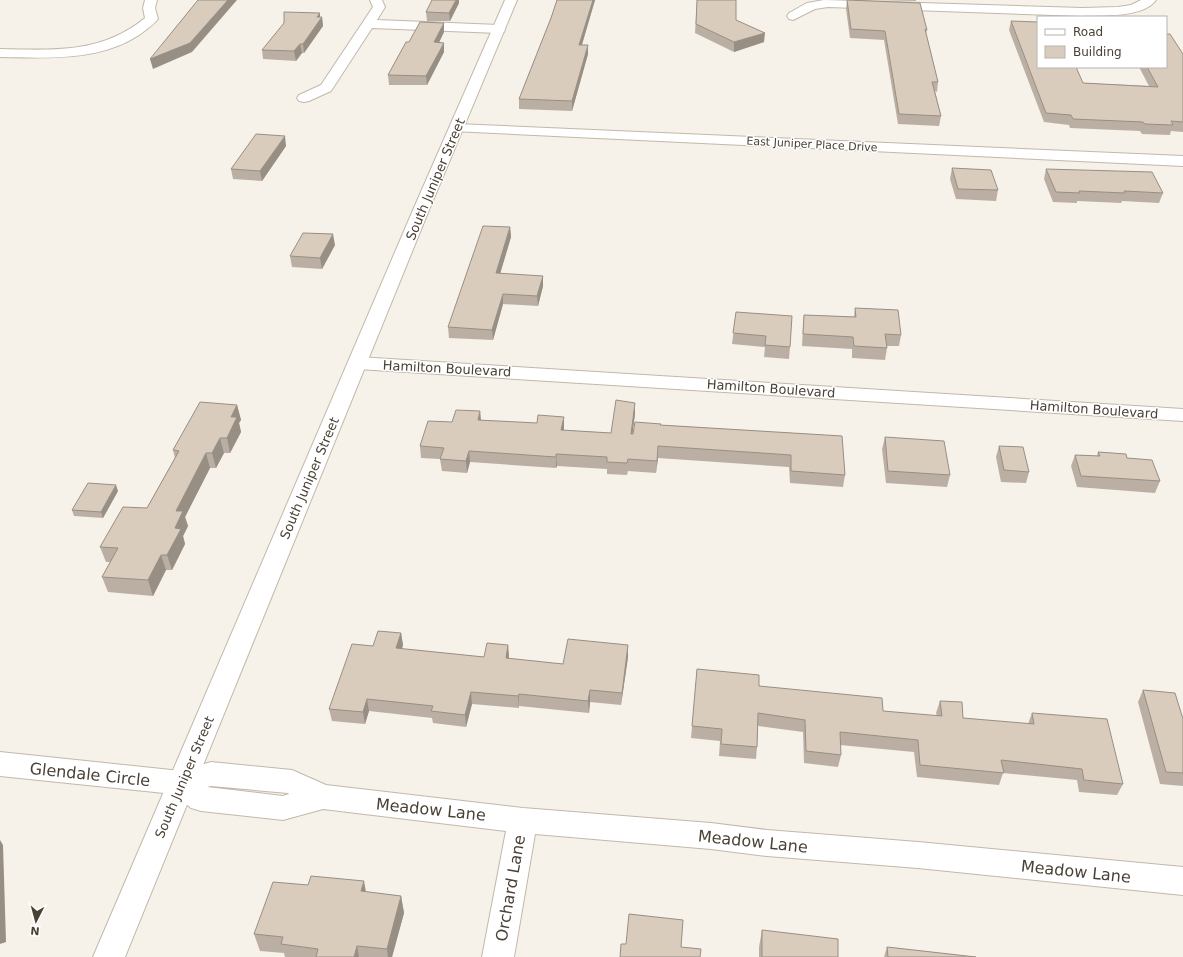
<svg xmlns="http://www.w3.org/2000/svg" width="1183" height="957" viewBox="0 0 1183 957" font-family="'DejaVu Sans',sans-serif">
  <rect width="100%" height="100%" fill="#f6f1e9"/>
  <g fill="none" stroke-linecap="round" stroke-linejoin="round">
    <g stroke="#c2b8aa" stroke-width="2">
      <path id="minor" d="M145 0H157L155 8 158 19C155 23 151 26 147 29 107 62 48 58 0 57V49C54 50 101 54 145 18L143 8Z
        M370 0H382L385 7 377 20 499 25 504 26 505 29 504 32 499 33 372 28 331 91 309 101 304 102 299 101 297 98 299 95 321 85 373 7Z
        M824 0 1082 8 1118 7 1131 5 1141 0H1156C1144 18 1101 15 1082 16L828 7 815 9 793 20 789 19 787 16 789 13 807 3Z
        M457 124 1183 156V166L452 131 450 128 452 125Z
        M358 357 1183 409V421L358 369 351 367 348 363 351 359Z
        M0 752 181 771 211 762 292 770 326 785 523 808 711 823 767 830 918 842 1183 867V895L918 868 767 856 711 849 535 834 514 957H482L506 831 323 809 283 820 201 811 191 808 174 794 0 776ZM211 786 288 793 289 794 283 796 207 787Z"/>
    </g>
    <g stroke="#c2b8aa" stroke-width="2">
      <path id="tertiary" d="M505 0H517L429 210 125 957H93L413 210Z"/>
    </g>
    <use href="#minor" fill="#fff" fill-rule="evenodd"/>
    <use href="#tertiary" fill="#fff" fill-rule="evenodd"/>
  </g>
  <path fill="#bbafa3" d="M557 0H595L582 45 588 54 572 111 519 109V99L551 18Z
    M697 0 736 3V20L764 42 734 52 695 33Z
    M847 0 927 30 926 33 938 82 937 92 935 91 941 116 939 126 898 124 884 40 850 38 846 9Z
    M872 0H916V1Z
    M459 3 450 21H427L426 12Z
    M320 17H322L323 26 304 53H302L296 61 263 59 262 50Z
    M1011 21 1083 83 1149 86 1139 67H1166L1183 54V132L1171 131 1170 135 1142 134 1140 131 1070 128 1069 125 1044 122 1009 30Z
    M444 32 439 42 444 43V52L427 85H389L388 75 409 42Z
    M286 146 262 181 233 179 231 169Z
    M952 168 998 190 996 201 956 199 950 179Z
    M1046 169 1163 193 1159 203 1122 201 1121 203 1077 201V203L1053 202 1044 179Z
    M510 227 511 237 500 274 543 276V286L538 306 503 304 493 340 449 338 448 327Z
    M335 245 322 269 292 267 290 256Z
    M855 308 901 335 899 346H887V348L885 360 852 358V349L802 346 803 326 804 315 854 317Z
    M736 312 790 347 789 359 764 357 765 347 732 344Z
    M635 403V414L632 434 660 425 842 436 845 475 843 487 790 483 789 467 658 458 656 473 628 471 627 475 607 474V469L557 466 556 468 470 462 467 473 442 471 440 459 421 458 420 446 452 422 480 411 481 420 537 423 564 417V430L611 433Z
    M237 405 241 420 239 423 241 432 230 453H224L216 468H210L185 517 188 526 183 536 185 544 172 570H166L153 596 108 592 102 577 110 562H106L100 547 147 508 175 458 173 450Z
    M885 437 950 475 947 487 886 483 882 449Z
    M999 446 1029 472 1026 483 1001 482 996 457Z
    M1098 452 1127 458 1160 481 1155 493 1077 487 1071 466 1075 455 1097 456Z
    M118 491 103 518 74 516 72 510Z
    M401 633 403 645 402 649 484 657 508 645 509 659 563 664 628 645V657L621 705 590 702 589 713 519 706V708L472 704 466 727 433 723 432 718 369 711 365 724 332 721 329 709 373 646Z
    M697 669 759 686 883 711 937 716 936 713 940 701 963 718 1028 724 1032 713 1123 784 1117 795 1079 792 1077 780 1003 773 999 785 917 777 914 752 840 745 841 755 838 767 804 763 803 732 758 726 757 747 756 759 719 756 720 741 691 738Z
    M1143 690 1183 719V786L1160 784 1138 702Z
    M366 892 401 896 404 913 392 957H285L284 953 260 951 254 934Z
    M762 930 838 957H759V947Z
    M887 947 976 957H884Z"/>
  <path fill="#988f84" d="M228 0H237L192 52 153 69 150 59Z
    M456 0H459V3L450 21 449 13Z
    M593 0H595L579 54V45Z
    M320 13V19L322 17 323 26 304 53 303 44 317 17Z
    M444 23V32L435 51 434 42Z
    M765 33 764 42 734 52V42Z
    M444 43V52L427 85 426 76Z
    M300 44 302 53 296 61 294 51Z
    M588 45V54L572 111V101Z
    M285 136 286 146 262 181 260 171Z
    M510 227 511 237 497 284 496 273Z
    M333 234 335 245 322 269 320 258Z
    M543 276V286L538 306 537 296Z
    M503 294V304L493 340 492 330Z
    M635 403V414L631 446V434Z
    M237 405 241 420 239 423 241 432 230 453 227 438 231 417Z
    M480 411 481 423 478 420Z
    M564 417V428L562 441 561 430Z
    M220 438 224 453 216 468 212 453Z
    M658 446V458L656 473 657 461Z
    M469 451 470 462 467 473 466 461Z
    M206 453 210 468 185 517 188 526 183 536 185 544 172 570 167 555 175 528 176 511Z
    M556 454 557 466 556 468Z
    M116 485 118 491 103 518 101 512Z
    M161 555 166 570 153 596 148 580Z
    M401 633 403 645 398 660 396 648Z
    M508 645 509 657 506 670V658Z
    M628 645V657L621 705 622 693Z
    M590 690V702L589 713 588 701Z
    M471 692 472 704 466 727 465 715Z
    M519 694V708L518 696Z
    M367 699 369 711 365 724 363 712Z
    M0 840 3 845 6 942 0 944Z
    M364 881 367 898 361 891Z
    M401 896 404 913 392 957H388L387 949Z
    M357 946 359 957H354Z"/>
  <path fill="#d9ccbd" stroke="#988f84" d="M198 0H228L190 43 150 59Z
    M432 0H456L449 13 426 12Z
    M557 0H593L579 45H588L572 101 519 99 551 18Z
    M697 0H736V20L765 33 734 42 696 24Z
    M847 0 920 3 927 30 925 29 938 82H932L941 116 899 114 885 31 851 29Z
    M284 12 320 13 317 17H322L303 44H300L294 51 262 50 284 23Z
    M1011 21 1038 22V67H1076L1083 83 1158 87 1147 67H1166V34H1170L1183 54V122L1171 121 1173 125 1145 124 1143 122 1073 119 1071 115 1046 113Z
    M420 22 444 23 434 42 444 43 426 76 388 75 406 42H409Z
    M256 134 285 136 260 171 231 169Z
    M952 168 991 170 998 190 958 189Z
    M1046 169 1152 172 1163 193 1124 191 1125 193 1079 191 1080 193 1056 192Z
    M483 226 510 227 496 273 543 276 537 296 503 294 492 330 448 327Z
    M303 233 333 234 320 258 290 256Z
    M855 308 898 310 901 335 885 334 887 348 854 346 853 337 803 334 804 315 856 317Z
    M736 312 792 316 790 347 765 345 766 336 733 333Z
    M616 400 635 403 631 434H633L635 422 661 424 660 425 842 436 845 475 791 471V455L658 446 657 461 628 459 627 463 607 462V457L556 454V457L469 451 466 461 440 459 444 448 420 446 428 421 452 422 456 410 480 411 478 420 537 423 538 415 564 417 561 430 611 433Z
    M200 402 237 405 231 417H237L227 438H220L212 453H206L176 511H183L175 528 181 529 167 555H161L148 580 102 577 118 548 100 547 123 507 147 508 179 451 173 450Z
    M885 437 944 441 950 475 888 471Z
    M999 446 1023 447 1029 472 1004 470Z
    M1098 452 1126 454 1127 458 1152 460 1160 481 1081 476 1075 455 1100 456Z
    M88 483 116 485 101 512 72 510Z
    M378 631 401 633 396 648 484 657 487 643 508 645 506 658 563 664 568 639 628 645 622 693 590 690 588 701 519 694 518 696 471 692 465 715 431 711 433 706 367 699 363 712 329 709 352 644 373 646Z
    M697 669 759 675V686L882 698 883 711 942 716 940 701 962 702 963 718 1034 724 1032 713 1107 719 1123 784 1084 780 1082 769 1001 760 1004 773 920 765 918 740 840 732 841 755 806 751 805 720 758 713 757 747 721 744 722 729 692 726Z
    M1143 690 1175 693 1183 719V773L1166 772Z
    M311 876 364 881 361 891 401 896 387 949 357 946 354 957H316L318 949 281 944 283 937 254 934 273 882 308 885Z
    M629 914 683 920 681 947 701 949 700 957H620L621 944H626Z
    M762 930 838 939V957H762Z
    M887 947 976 957H888Z"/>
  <g text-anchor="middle" stroke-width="3" stroke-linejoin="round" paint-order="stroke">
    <g font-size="11" fill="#4a4136" stroke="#fff">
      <text transform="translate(812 144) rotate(3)" y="4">East Juniper Place Drive</text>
    </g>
    <g font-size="13" fill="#4a4136" stroke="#fff">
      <text transform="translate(435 179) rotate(-67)" y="5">South Juniper Street</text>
      <text transform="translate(447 368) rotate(3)" y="5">Hamilton Boulevard</text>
      <text transform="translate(771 388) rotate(4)" y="5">Hamilton Boulevard</text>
      <text transform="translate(1094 409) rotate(4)" y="5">Hamilton Boulevard</text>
      <text transform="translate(309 478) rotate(-67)" y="5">South Juniper Street</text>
      <text transform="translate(184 777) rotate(-67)" y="5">South Juniper Street</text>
    </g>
    <g font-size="16" fill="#4a4136" stroke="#fff">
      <text transform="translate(90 774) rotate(6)" y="6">Glendale Circle</text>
      <text transform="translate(431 809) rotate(6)" y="6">Meadow Lane</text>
      <text transform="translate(753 841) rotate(6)" y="6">Meadow Lane</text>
      <text transform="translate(1076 871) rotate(6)" y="6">Meadow Lane</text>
      <text transform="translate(510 888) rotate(-80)" y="6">Orchard Lane</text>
    </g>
  </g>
  <rect x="1037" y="16" width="130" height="52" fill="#ffffff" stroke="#b7b3af"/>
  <rect x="1045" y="29" width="20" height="6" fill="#ffffff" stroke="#b7b3af"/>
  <text x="1073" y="36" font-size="12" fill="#4a4136">Road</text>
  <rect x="1045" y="46" width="20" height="12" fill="#d9ccbd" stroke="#b7b3af"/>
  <text x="1073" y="56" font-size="12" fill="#4a4136">Building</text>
  <g transform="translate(36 921) rotate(186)" stroke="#ffffff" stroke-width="3" paint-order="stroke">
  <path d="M0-3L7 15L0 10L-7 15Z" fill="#4a4136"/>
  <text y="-6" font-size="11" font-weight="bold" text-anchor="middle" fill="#4a4136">N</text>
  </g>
</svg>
